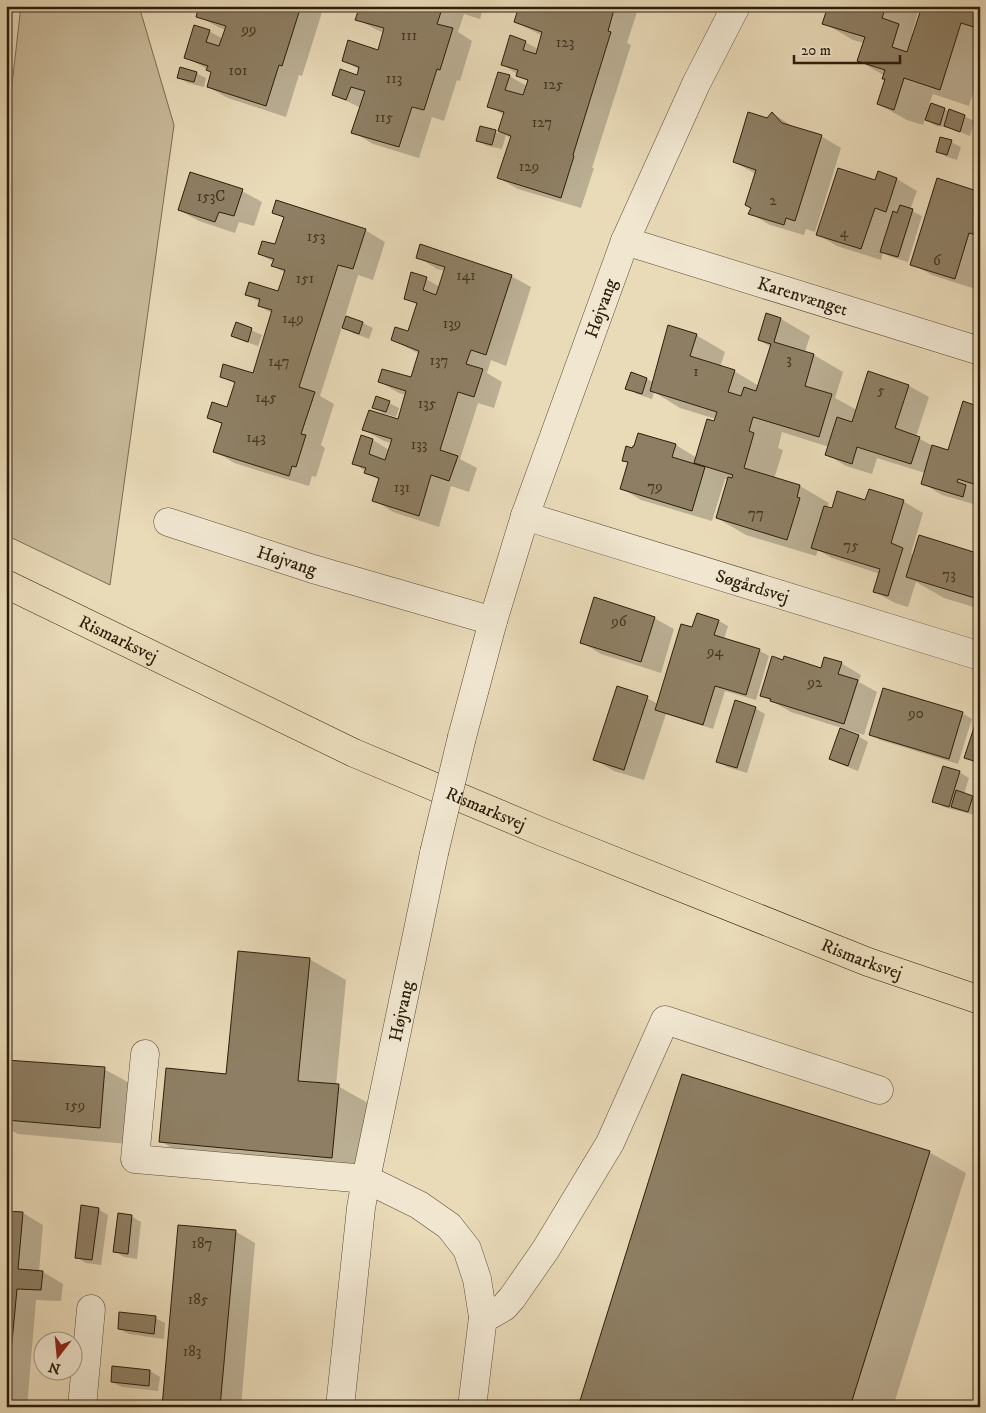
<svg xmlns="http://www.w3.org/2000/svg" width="986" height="1413" viewBox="0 0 986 1413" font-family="'IM FELL DW Pica',serif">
  <rect width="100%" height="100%" fill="#e9dab8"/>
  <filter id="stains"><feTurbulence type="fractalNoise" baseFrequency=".004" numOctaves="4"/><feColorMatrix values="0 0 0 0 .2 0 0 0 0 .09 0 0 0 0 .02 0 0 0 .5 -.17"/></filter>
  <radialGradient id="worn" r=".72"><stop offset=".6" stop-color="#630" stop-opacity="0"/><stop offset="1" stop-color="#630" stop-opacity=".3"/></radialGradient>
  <path fill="#c9ba9a" stroke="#7a6c52" d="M21 6H139L174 125 110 585 6 535V136Z"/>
  <path fill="#0003" fill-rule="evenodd" d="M201 6H324L302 76 299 75 286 117 228 98 208 87 213 72 185 57 209 31 223 39 226 30 218 27 198 16Z
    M392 6H484L480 19 464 14 458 32 472 41 460 81 457 80 444 121 432 117 419 158 373 144 353 132 361 108 334 95 357 77 360 70 343 60 378 52 384 33 377 30 357 19 391 10Z
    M520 6H639L627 43 631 45 592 168H594L581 208 518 189 498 178 511 138 506 135 502 149 487 146 477 140 480 128 499 133 504 115 489 106 509 76 527 86 529 82 502 64 525 42 538 49 543 36 515 22Z
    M829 6H920L912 33 914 34 980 6V72L969 106 933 94 929 104 964 116 974 121 970 136 950 128 936 126 925 119 923 125 907 120 878 104 886 79 885 76 859 61 864 43 853 40 824 23Z
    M196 73 206 78 204 87 188 83 179 78Z
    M772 113 795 128 821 136 841 148 815 232 806 229 804 235 770 225 750 213 756 174 734 162Z
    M951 142 961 147 957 160 947 157 937 151Z
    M878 173 897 179 917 191 910 210 922 216 908 262 891 257 883 253 881 260 837 246 817 234 876 181Z
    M242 191 262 202 254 226 239 222 235 233 199 221 179 210Z
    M980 193V273L975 289 932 275 912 264Z
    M273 212 365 230 385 242 373 280 358 275 345 317 363 323 373 328 369 339 353 333 342 327 320 396 334 404 321 445 325 448 316 477 312 476 309 486 234 463 215 451 223 425 209 417 228 408 235 384 221 376 253 375 272 313 259 306 260 302 247 295 279 293 285 273 273 266 274 262 259 254 276 246 284 218Z
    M418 257 511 276 531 287 506 366 491 360 487 373 502 382 494 408 478 403 460 459 477 468 469 492 451 486 439 527 393 512 374 500 380 481 353 463 362 436 373 440 389 450 391 443 384 441 364 430 401 421 406 395 399 393 380 382 412 379 419 354 393 340 409 332 418 305 405 298 426 279 440 287 445 271 437 269Z
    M767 315 781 319 810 336 805 352 814 355 843 372 835 398 857 410 869 373 909 386 929 397 916 437 937 448 949 451 980 408V490H978L977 493 980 495V506L942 495 922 483 925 473 877 458 872 474 846 466 826 454 829 447 782 432 778 448 783 450 774 479 800 486 829 503 827 508 832 510 866 502 903 501 923 513 911 553 914 555H980V609L944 598 916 582 908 607 895 603 875 592 880 574 832 558 818 550 816 556 746 535 717 518 728 480 725 479 712 521 641 500 621 488 629 463 623 460 633 450 639 434 676 445 697 458 716 419 680 408 654 392 652 399 637 394 627 388 647 379 654 383 696 335 725 352 720 367 734 371 759 386 771 347 759 340ZM694 461 704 467 693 465Z
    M237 324 262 335 258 346 243 341 233 336Z
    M377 397 399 408 396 417 383 413 374 407Z
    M654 618 674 629 661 673 601 654 581 642Z
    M719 621 728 626 724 639 760 651 769 656 756 700 725 691 713 729 666 714 644 780 614 771 594 759 647 698 658 704 693 629Z
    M783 661 822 670 841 663 861 675 859 682 877 692 864 735 791 712 761 695Z
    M755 708 765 714 747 773 727 767 717 761Z
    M962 713 972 719 958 764 880 740 870 734Z
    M858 736 868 742 858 771 840 764 830 759Z
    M959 772 969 778 964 794 980 801 978 816 944 807 934 801Z
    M309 959 346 980 336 1085 375 1107 368 1178 197 1162 160 1141 228 1075Z
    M6 1061 104 1069 133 1085 128 1144 18 1134 6 1128Z
    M929 1152 966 1173 893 1407H580Z
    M98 1209 108 1215 101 1265 86 1263 76 1257Z
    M6 1212 23 1213 43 1225 39 1272H43L63 1284 61 1301 36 1300 27 1407H6Z
    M131 1216 141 1222 137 1259 124 1257 114 1251Z
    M235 1231 255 1243 241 1407H164Z
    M155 1318 165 1323 164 1339 129 1334 119 1329Z
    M113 1368 150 1371 160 1377 158 1391 122 1387 112 1382Z"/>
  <path fill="#8e7f64" stroke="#2b1d0a" d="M199 6H301L282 66 279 65 266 106 207 87 211 72 206 70 208 66 184 58 194 25 210 30 206 42 219 46 226 26 196 17Z
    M360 6H383L390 8 391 6H443L437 24 453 28 440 70 437 69 424 110 412 107 399 147 351 133 365 91 351 87 346 100 332 95 340 69 357 75 359 67 342 61 348 40 378 50 384 28 355 20Z
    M519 6H536V9L549 12 551 6H615L608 31 611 32 573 155 574 156 561 198 497 178 511 136 498 131 504 112 487 107 498 72 510 75 505 90 523 95 528 80 516 76 518 70 501 65 510 35 526 41 523 50 536 54 542 32 514 22Z
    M828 6H886L882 18 899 24 892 47 907 52 922 6H980V19L977 28 961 23 940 90 904 78 894 110 877 104 885 79H882L885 70 857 61 865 37 822 24Z
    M180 67 197 72 194 82 177 78Z
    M931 103 945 108 940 125 925 120Z
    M949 109 965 115 960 132 944 126Z
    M748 112 767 118 772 112 782 123 822 135 795 221 786 218 784 225 748 214 751 208 745 205 756 170 733 162Z
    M480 126 496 130 492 145 476 141Z
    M940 137 952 140 947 155 936 152Z
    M838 168 875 180 878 171 897 178 886 212 875 208 861 249 816 235Z
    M190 172 243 189 234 216 219 212 215 222 178 210Z
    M937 178 980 192V236L969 233 955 279 910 265Z
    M276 200 366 229 353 269 338 265 299 387 315 392 301 434 306 435 296 467 292 466 289 476 213 452 222 423 207 418 212 402 227 407 235 382 220 377 223 364 253 373 272 310 258 306 260 299 245 295 249 282 278 291 285 270 271 266 274 259 258 254 262 241 275 244 284 217 272 213Z
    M900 205 913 209 898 257 880 252 893 211 897 213Z
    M420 244 512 275 486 355 471 350 466 364 483 369 474 397 458 392 440 450 458 456 449 481 431 475 419 516 372 501 379 478 364 473 366 468 352 464 361 435 373 439 369 454 385 460 392 439 362 430 369 410 398 419 406 391 378 382 382 369 411 377 419 351 391 340 395 327 408 331 417 303 404 299 411 272 427 277 423 290 436 295 445 267 416 258Z
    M766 313 781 318 774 342 814 354 805 386 832 394 819 437 753 417 749 431 754 433 744 468 800 485 797 497 800 498 787 540 716 518 728 477 732 478 733 475 694 463 707 419 714 421 717 412 650 391 668 325 697 334 690 356 735 370 728 392 741 396 744 387 756 391 771 344 758 340Z
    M346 316 363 322 359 334 342 328Z
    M236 322 252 328 248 342 231 336Z
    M868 371 909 385 895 428 920 437 911 464 857 447 852 464 825 455 837 417 852 422Z
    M631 372 647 378 642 394 625 389Z
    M376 396 390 401 386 412 372 408Z
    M963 401 980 407V486L958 479 957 482 966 485 963 497 921 484 932 445 948 450Z
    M638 433 676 444 672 457 705 467 692 511 620 489 628 462 622 461 626 446 632 448 633 446H634Z
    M869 489 904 500 891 543 903 548 888 596 873 592 880 569 811 548 824 506 832 508 837 491 865 500Z
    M919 535 980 554V594L978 599 906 577Z
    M594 597 655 617 641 662 580 643Z
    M697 613 719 620 714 635 760 649 746 695 715 686 703 725 655 710 681 624 692 627Z
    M772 656 783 660 784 656 821 668 824 657 842 662 838 674 858 680 844 724 770 701 771 699 760 696Z
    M617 686 648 696 624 770 593 760Z
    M883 688 963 712 949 759 869 735Z
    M735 700 756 707 737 768 716 762Z
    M980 709V766L976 765 977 762 964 758Z
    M840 728 859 735 848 766 829 759Z
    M943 766 960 771 949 807 932 802Z
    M956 790 973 796 968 812 951 807Z
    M238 951 310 958 298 1081 339 1084 332 1158 159 1142 166 1068 226 1074Z
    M6 1060 105 1067 100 1128 6 1120Z
    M682 1074 930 1151 850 1407H578Z
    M81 1205 99 1208 92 1260 75 1258Z
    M6 1211 23 1212 18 1269 43 1271 41 1290 17 1289 6 1406Z
    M118 1213 132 1215 128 1254 113 1252Z
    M178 1225 236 1230 220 1407H162Z
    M119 1312 156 1316 154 1334 118 1329Z
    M112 1366 150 1370 149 1386 111 1382Z"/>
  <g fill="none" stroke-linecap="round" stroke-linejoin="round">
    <g stroke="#5a4c36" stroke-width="29">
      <g id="minor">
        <path id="s1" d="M625 241 980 351"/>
        <path id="s2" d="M525 516 980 656"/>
        <path id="s3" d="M168 522 313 569 493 621"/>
        <path id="s4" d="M462 737 493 621 525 516 625 241 696 84 736 6"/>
        <path d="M145 1054 135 1159 366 1179 419 1205 449 1226 467 1249 477 1279 483 1317 472 1407"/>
        <path d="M483 1317 492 1314 504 1307 512 1298 546 1249 610 1143 665 1020 879 1090"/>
        <path d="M82 1407 91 1309"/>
        <path id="s5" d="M340 1407 361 1208 366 1179 434 853"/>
      </g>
    </g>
    <g stroke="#2b1d0a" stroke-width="29">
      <g id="major">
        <path id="s6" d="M6 584 354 753 542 832 868 962 980 1000"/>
      </g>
    </g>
    <use href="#minor" stroke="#f1e7d1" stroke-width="28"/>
    <use href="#major" stroke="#e9dab8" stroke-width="28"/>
    <g stroke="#5a4c36" stroke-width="29" stroke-linecap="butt">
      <path id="minor-bridge" d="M434 853 462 737"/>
    </g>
    <use href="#minor-bridge" stroke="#f1e7d1" stroke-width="28"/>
  </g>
  <g text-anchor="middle" stroke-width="4" stroke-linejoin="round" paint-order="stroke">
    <g font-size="15" fill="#443620">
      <text x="249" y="34">99</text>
      <text x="409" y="40">111</text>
      <text x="565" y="47">123</text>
      <text x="238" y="75">101</text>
      <text x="394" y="83">113</text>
      <text x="553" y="89">125</text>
      <text x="384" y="122">115</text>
      <text x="542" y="127">127</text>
      <text x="529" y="171">129</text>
      <text x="211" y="201">153C</text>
      <text x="773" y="205">2</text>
      <text x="844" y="237">4</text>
      <text x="316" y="241">153</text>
      <text x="937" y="265">6</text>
      <text x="466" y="280">141</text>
      <text x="305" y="283">151</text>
      <text x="293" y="323">149</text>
      <text x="452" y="328">139</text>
      <text x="789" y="364">3</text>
      <text x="439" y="365">137</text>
      <text x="279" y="366">147</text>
      <text x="696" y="376">1</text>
      <text x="881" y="395">5</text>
      <text x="266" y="402">145</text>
      <text x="427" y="408">135</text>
      <text x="256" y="442">143</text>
      <text x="419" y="449">133</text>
      <text x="655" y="491">79</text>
      <text x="402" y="492">131</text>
      <text x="756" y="518">77</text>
      <text x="851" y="550">75</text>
      <text x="949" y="579">73</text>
      <text x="619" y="626">96</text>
      <text x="715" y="656">94</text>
      <text x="815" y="687">92</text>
      <text x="916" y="718">90</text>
      <text x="75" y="1110">159</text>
      <text x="202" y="1248">187</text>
      <text x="198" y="1304">185</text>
      <text x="192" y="1356">183</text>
    </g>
    <g font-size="18" fill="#2b1d0a" stroke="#f1e7d1">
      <text dy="6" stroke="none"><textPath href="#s1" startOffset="186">Karenvænget</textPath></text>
      <text dy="6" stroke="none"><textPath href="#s4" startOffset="451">Højvang</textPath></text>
      <text dy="6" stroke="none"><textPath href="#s3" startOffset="125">Højvang</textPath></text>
      <text dy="6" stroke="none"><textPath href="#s2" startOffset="238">Søgårdsvej</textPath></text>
      <text dy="6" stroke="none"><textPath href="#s6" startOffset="125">Rismarksvej</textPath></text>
      <text dy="6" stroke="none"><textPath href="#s6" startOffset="530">Rismarksvej</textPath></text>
      <text dy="6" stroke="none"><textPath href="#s6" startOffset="935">Rismarksvej</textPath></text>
      <text dy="6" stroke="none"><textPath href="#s5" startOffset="401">Højvang</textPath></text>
    </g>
  </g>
  <rect width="986" height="1413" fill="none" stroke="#e9dab8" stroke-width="25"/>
  <rect x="8" y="8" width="971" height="1398" fill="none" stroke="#2b1d0a" stroke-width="2.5"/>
  <rect x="12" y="12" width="961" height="1388" fill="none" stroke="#2b1d0a"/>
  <g transform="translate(58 1356) rotate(196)"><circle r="24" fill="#f1e7d1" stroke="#a29681"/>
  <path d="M0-4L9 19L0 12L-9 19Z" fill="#8f2418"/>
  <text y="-8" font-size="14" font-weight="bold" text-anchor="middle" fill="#2b1d0a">N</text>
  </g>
  <path d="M794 55v8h106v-8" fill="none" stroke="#2b1d0a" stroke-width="2.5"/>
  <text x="801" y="55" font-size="15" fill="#2b1d0a" stroke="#f1e7d1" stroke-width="4" paint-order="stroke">20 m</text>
  <rect width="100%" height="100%" filter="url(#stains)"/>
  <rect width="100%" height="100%" fill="url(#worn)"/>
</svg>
